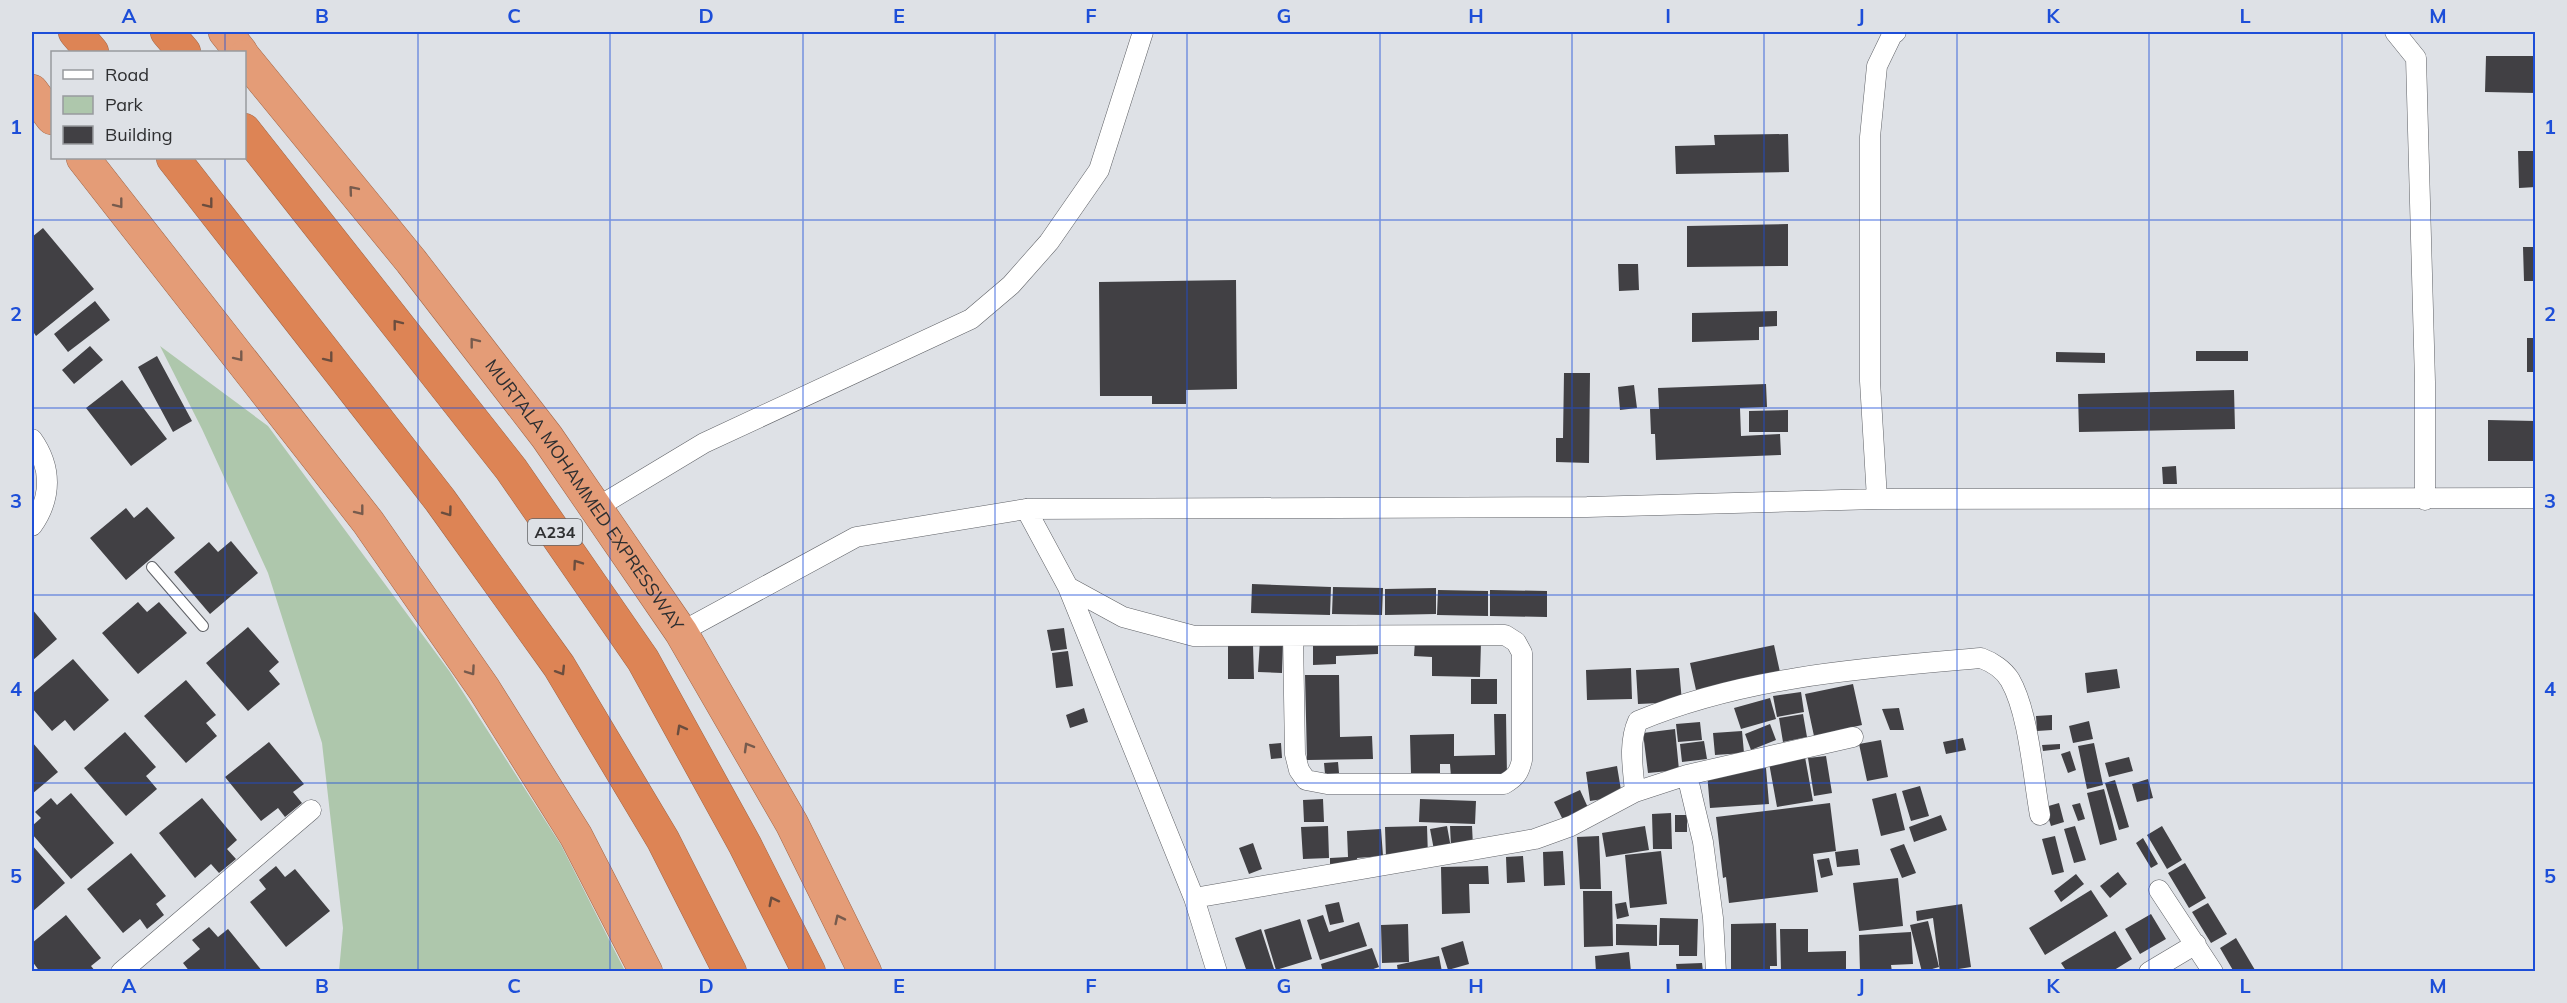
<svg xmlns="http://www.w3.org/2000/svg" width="2567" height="1003" viewBox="0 0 2567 1003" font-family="Mulish,sans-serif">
  <rect width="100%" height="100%" fill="#dee1e6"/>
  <path fill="#aec7ac" d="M160 346 268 426 450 672 561 845 625 971H339L343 928 322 743 268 573 202 429Z"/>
  <path fill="#414044" d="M2486 56H2536V93L2485 92Z
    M1788 134 1789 172 1676 174 1675 146 1715 145 1714 135Z
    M2518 151H2536V187L2519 188Z
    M1788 224V266L1687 267V226Z
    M43 228 94 289 36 336 32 330V237Z
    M2523 247H2536V281H2524Z
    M1618 264H1638L1639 290 1619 291Z
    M1236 280 1237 389 1186 390V404H1152V396H1100L1099 282Z
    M95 301 110 320 68 352 54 334Z
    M1777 311V326L1759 327V340L1692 342V313Z
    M2527 338H2536V372H2527Z
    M90 346 103 360 74 384 62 370Z
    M2196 351H2248V361H2196Z
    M2056 352 2105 353V363L2056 362Z
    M157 356 192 421 173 432 138 367Z
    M1564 373H1590L1589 463 1556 462V438H1563Z
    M122 380 167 439 131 466 86 408Z
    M1766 384 1767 407 1740 408 1741 436 1780 434 1781 455 1656 460 1655 434H1651L1650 409H1659L1658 388Z
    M1634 385 1637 408 1620 410 1618 387Z
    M2234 390 2235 429 2079 432 2078 394Z
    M1788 410V432H1749V411Z
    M2488 420 2536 421V461H2488Z
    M2176 466 2177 484H2163L2162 467Z
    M147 507 175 538 126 580 90 538 126 508 134 518Z
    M231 541 258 573 210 614 174 572 209 542 218 552Z
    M1252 584 1331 587 1330 615 1251 613Z
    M1333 587 1383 588 1382 615 1332 614Z
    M1436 588V614L1385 615V589Z
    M1438 590 1488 591V616L1437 615Z
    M1490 590 1547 591V617L1490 616Z
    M138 602 147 612 159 602 187 633 138 674 102 633Z
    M32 609 57 639 32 661Z
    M248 627 279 662 269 671 280 684 248 711 206 663Z
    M1064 628 1067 649 1051 651 1047 630Z
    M1260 640 1283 641 1282 673 1258 672Z
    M1415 641 1481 642 1480 677 1432 676V657L1414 656Z
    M1378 642V654L1336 656V664L1313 665V644Z
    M1228 645H1253L1254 679H1228Z
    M1774 645 1780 672 1696 690 1690 663Z
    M1068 651 1073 686 1056 688 1052 653Z
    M73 659 109 700 74 731 65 720 52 731 32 708V694Z
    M1631 668 1632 699 1587 700 1586 670Z
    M1679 668 1682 702 1638 704 1636 670Z
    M2117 669 2120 688 2087 693 2085 673Z
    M1305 675H1339L1340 737 1372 736 1373 759 1307 760Z
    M1471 679H1497V704H1471Z
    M186 680 216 715 206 723 217 736 186 763 144 716Z
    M1853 684 1862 725 1814 736 1805 694Z
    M1801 692 1804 712 1777 717 1773 696Z
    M1770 698 1776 719 1741 729 1734 708Z
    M1084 708 1088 722 1070 728 1066 715Z
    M1899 708 1904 730H1890L1882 709Z
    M1494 714H1506L1507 776 1451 777 1450 764H1440V773H1411L1410 735 1454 734V756L1495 755Z
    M1803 714 1807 737 1783 742 1779 718Z
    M2052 715V730L2037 731 2036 716Z
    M2089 721 2093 739 2073 743 2069 726Z
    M1700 722 1702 740 1678 742 1676 724Z
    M1770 724 1776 740 1751 750 1745 734Z
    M1675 729 1679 770 1648 773 1643 733Z
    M1742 731 1744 753 1715 755 1713 733Z
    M125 732 156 767 146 776 157 789 126 816 84 768Z
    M1963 738 1966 750 1946 754 1943 742Z
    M1881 740 1888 777 1867 781 1859 744Z
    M1704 741 1707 759 1682 762 1680 744Z
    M32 742 58 772 32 794Z
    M269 742 304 784 293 792 302 803 285 817 278 808 261 821 225 777Z
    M1281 743 1282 758 1271 759 1269 744Z
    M2094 743 2103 785 2087 789 2078 746Z
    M2060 744V749L2043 751 2042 745Z
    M2070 751 2076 770 2068 773 2061 754Z
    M1826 756 1832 793 1814 796 1808 758Z
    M1805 757 1813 801 1777 807 1769 763Z
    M2129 757 2133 771 2109 777 2105 763Z
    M1338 762 1339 773 1325 774 1324 763Z
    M1617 766 1622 796 1590 801 1586 772Z
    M1766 768 1769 804 1710 808 1707 773Z
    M2148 779 2153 798 2137 802 2132 784Z
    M2115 780 2129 827 2119 830 2105 783Z
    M1920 786 1929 816 1911 821 1902 791Z
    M2104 789 2117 840 2100 845 2087 793Z
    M1580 790 1590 812 1565 824 1554 802Z
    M71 793 114 843 71 879 32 834V826L41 818 35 812 51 798 57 805Z
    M1896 793 1905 830 1881 836 1872 799Z
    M202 798 237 840 227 849 236 859 219 873 211 864 195 878 159 833Z
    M1323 799 1324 822H1304L1303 800Z
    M1420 799 1476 801 1475 824 1419 822Z
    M1830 803 1836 851 1813 854 1818 892 1729 903 1726 877 1723 878 1716 817Z
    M2059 803 2064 822 2051 826 2045 807Z
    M2080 803 2085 819 2078 821 2072 805Z
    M1671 813 1672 849H1653L1652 814Z
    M1675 815H1687V832H1675Z
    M1941 815 1947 830 1914 842 1909 827Z
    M1328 826 1329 858 1303 859 1301 827Z
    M1427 826 1428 857 1386 858 1385 827Z
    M1447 826 1451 848 1434 850 1430 829Z
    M1450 826H1472L1473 846H1451Z
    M1645 826 1649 850 1606 857 1602 833Z
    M2075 826 2086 860 2074 863 2064 829Z
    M2162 826 2182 860 2167 869 2147 835Z
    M1381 829 1383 856 1357 858 1358 865 1330 867V858L1348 857 1347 831Z
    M1599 836 1601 889H1580L1577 837Z
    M2055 836 2064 872 2052 875 2042 839Z
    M2143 838 2158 864 2151 868 2136 843Z
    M1253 843 1262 869 1249 874 1239 848Z
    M1904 844 1916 873 1902 878 1890 849Z
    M32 845 65 883 32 912Z
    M1858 849 1860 865 1837 867 1835 852Z
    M1563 851 1565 885 1544 886 1543 852Z
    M1661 851 1667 904 1630 908 1625 855Z
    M131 853 166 896 156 904 164 915 147 929 140 919 123 933 87 889Z
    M1523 856 1525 882 1507 883 1506 857Z
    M1829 858 1833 875 1821 878 1817 860Z
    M2185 863 2206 898 2189 908 2168 873Z
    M276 866 285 877 295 869 330 911 286 947 250 902 266 889 259 880Z
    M1488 866 1489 884H1469L1470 913 1442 914 1441 867Z
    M2118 872 2127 884 2110 898 2100 886Z
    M2076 874 2084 884 2061 902 2054 891Z
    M1898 878 1903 926 1859 931 1853 883Z
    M2091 890 2108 916 2045 955 2029 928Z
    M1583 891H1612L1613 946 1584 947Z
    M1339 902 1344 922 1330 925 1325 905Z
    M1626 902 1629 916 1617 919 1615 904Z
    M2208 903 2227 934 2211 943 2192 912Z
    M1962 904 1971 967 1940 972 1933 918 1917 921 1916 911Z
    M2151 914 2166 939 2140 954 2125 929Z
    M66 915 101 958 91 966 96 972H40L32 961V943Z
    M1323 915 1329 932 1359 922 1367 946 1320 960 1307 920Z
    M1660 918 1698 919 1697 956H1679V945H1659Z
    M1300 919 1312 959 1276 970 1264 930Z
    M1928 921 1939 967 1922 972 1910 925Z
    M1776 923 1777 966H1770V972H1731V924Z
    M1408 924 1409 962 1382 963 1381 925Z
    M1616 924 1657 925V946L1616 945Z
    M209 927 218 937 228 929 263 972H190L183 963 200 949 192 940Z
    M1261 929 1275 972H1247L1235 938Z
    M1780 929H1808V952L1846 951V972H1781Z
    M2115 931 2132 959 2111 972H2067L2061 963Z
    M1911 932 1913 964 1891 965 1892 972H1860L1859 935Z
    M2236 938 2255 970 2252 972H2234L2220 948Z
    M1463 941 1469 964 1448 970 1441 948Z
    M1372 948 1379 967 1365 972H1323L1321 964Z
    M1629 952 1631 972H1596L1595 956Z
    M1439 956 1442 972H1398L1397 965Z
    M1702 963 1703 972H1677L1676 964Z"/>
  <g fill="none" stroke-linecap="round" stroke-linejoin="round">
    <g stroke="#5f6166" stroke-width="12">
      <path id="service" d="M152 567 203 626"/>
    </g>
    <g stroke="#5f6166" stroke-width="21">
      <path id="minor" d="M2395 32 2416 58 2425 382V500
        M32 439C52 467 52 498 32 526
        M1877 499 1870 381V137L1877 66 1892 35 1896 32
        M596 508 704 443 971 319 1011 285 1049 242 1099 170 1143 32
        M1026 509 1068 587 1123 617 1194 636 1505 635 1516 642 1522 653V760C1519 773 1516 777 1504 784H1327L1306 780 1299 770 1295 754 1293 636
        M1068 587 1194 898 1217 972
        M681 632 856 537 1026 509 1587 507 1877 499 2536 498
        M1687 775 1703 842 1713 918 1716 972
        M1635 792C1633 768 1628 744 1638 721 1746 676 1866 668 1981 658 1992 662 2004 670 2010 680 2029 713 2033 777 2040 815
        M2159 890 2213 972
        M1194 898 1535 839 1571 826 1635 792 1687 775 1853 737
        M121 972 311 810
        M2149 972 2196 944"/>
    </g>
    <g stroke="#a06648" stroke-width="34">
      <g id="trunk">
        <path d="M225 32 241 52"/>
        <path id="s1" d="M244 57 411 261 547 437 681 632 792 824 865 972"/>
        <path d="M32 91 52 118"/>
        <path d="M83 158 368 522 484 689 576 836 646 972"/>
      </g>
    </g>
    <g stroke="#a06648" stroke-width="34">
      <path id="motorway" d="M75 32 92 52
        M167 32 184 52
        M244 130 511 469 643 660 745 845 809 972
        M173 158 440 500 559 666 663 840 730 972"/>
    </g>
    <use href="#service" stroke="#fff" stroke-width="10"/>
    <use href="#minor" stroke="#fff" stroke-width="20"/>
    <use href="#trunk" stroke="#e49c77" stroke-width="33"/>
    <use href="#motorway" stroke="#dd8455" stroke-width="33"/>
  </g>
  <defs><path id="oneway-chevron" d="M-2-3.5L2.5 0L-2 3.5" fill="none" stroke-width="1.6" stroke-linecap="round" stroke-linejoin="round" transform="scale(1.5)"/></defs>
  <g stroke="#775b4d">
    <use href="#oneway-chevron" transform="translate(353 190) rotate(-130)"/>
    <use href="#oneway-chevron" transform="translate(119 204) rotate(52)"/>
    <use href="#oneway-chevron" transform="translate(474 342) rotate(-128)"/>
    <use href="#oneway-chevron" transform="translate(239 357) rotate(52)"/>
    <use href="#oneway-chevron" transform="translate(360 511) rotate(52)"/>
    <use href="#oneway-chevron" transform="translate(471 671) rotate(55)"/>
    <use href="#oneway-chevron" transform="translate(748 747) rotate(-120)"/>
    <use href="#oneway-chevron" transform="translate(839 919) rotate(-116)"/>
  </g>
  <g stroke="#6b4d3e">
    <use href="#oneway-chevron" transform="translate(209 204) rotate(52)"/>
    <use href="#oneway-chevron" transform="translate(397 324) rotate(-128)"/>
    <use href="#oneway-chevron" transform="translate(329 358) rotate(52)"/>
    <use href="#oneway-chevron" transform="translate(448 512) rotate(54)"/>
    <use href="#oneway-chevron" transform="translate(577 564) rotate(-125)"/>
    <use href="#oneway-chevron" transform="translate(561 671) rotate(58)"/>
    <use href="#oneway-chevron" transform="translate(681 729) rotate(-119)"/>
    <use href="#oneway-chevron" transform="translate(773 901) rotate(-117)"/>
  </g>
  <path fill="none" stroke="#1d4ed8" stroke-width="1.5" stroke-opacity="0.55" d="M225 32V52M418 32V972M610 32V972M803 32V972M995 32V972M1187 32V972M1380 32V972M1572 32V972M1764 32V972M1957 32V972M2149 32V972M2342 32V972M225 158V972M32 220H2536M32 408H2536M32 595H2536M32 783H2536"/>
  <g text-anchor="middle" stroke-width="6" stroke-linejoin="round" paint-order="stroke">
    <rect fill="#dee1e6" stroke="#636467" stroke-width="1.5" x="528" y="519" width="54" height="26" rx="4.5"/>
    <g font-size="16" font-weight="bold" fill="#2e2f31">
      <text x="555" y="538">A234</text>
    </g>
    <g font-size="18" fill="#2e2f31" stroke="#dee1e6">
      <text dy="6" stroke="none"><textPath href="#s1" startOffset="555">MURTALA MOHAMMED EXPRESSWAY</textPath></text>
    </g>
  </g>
  <rect width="2567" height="1003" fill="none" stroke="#dee1e6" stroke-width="66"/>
  <rect x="51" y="51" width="195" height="108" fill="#dee1e6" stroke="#989a9e" stroke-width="1.5"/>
  <rect x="63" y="70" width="30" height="9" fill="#ffffff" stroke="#989a9e" stroke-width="1.5"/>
  <text x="105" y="81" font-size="18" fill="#2e2f31">Road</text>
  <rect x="63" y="96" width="30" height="18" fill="#aec7ac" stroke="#989a9e" stroke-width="1.5"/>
  <text x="105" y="111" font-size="18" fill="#2e2f31">Park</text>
  <rect x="63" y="126" width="30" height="18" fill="#414044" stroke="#989a9e" stroke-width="1.5"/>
  <text x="105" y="141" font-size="18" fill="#2e2f31">Building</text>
  <rect x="33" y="33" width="2501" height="937" fill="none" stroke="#1d4ed8" stroke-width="2"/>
  <g font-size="20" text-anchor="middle" font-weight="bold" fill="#1d4ed8">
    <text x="129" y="23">A</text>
    <text x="322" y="23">B</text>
    <text x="514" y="23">C</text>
    <text x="706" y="23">D</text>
    <text x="899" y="23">E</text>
    <text x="1091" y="23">F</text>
    <text x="1284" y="23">G</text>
    <text x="1476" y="23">H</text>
    <text x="1668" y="23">I</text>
    <text x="1861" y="23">J</text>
    <text x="2053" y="23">K</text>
    <text x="2245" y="23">L</text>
    <text x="2438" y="23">M</text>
    <text x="16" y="134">1</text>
    <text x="2550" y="134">1</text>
    <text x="16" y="321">2</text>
    <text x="2550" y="321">2</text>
    <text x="16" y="508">3</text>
    <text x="2550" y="508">3</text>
    <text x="16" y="696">4</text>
    <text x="2550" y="696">4</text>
    <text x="16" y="883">5</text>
    <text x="2550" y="883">5</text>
    <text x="129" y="993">A</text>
    <text x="322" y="993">B</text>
    <text x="514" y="993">C</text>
    <text x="706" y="993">D</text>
    <text x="899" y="993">E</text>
    <text x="1091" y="993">F</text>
    <text x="1284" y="993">G</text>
    <text x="1476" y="993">H</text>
    <text x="1668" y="993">I</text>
    <text x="1861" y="993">J</text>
    <text x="2053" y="993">K</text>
    <text x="2245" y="993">L</text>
    <text x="2438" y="993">M</text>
  </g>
</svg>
